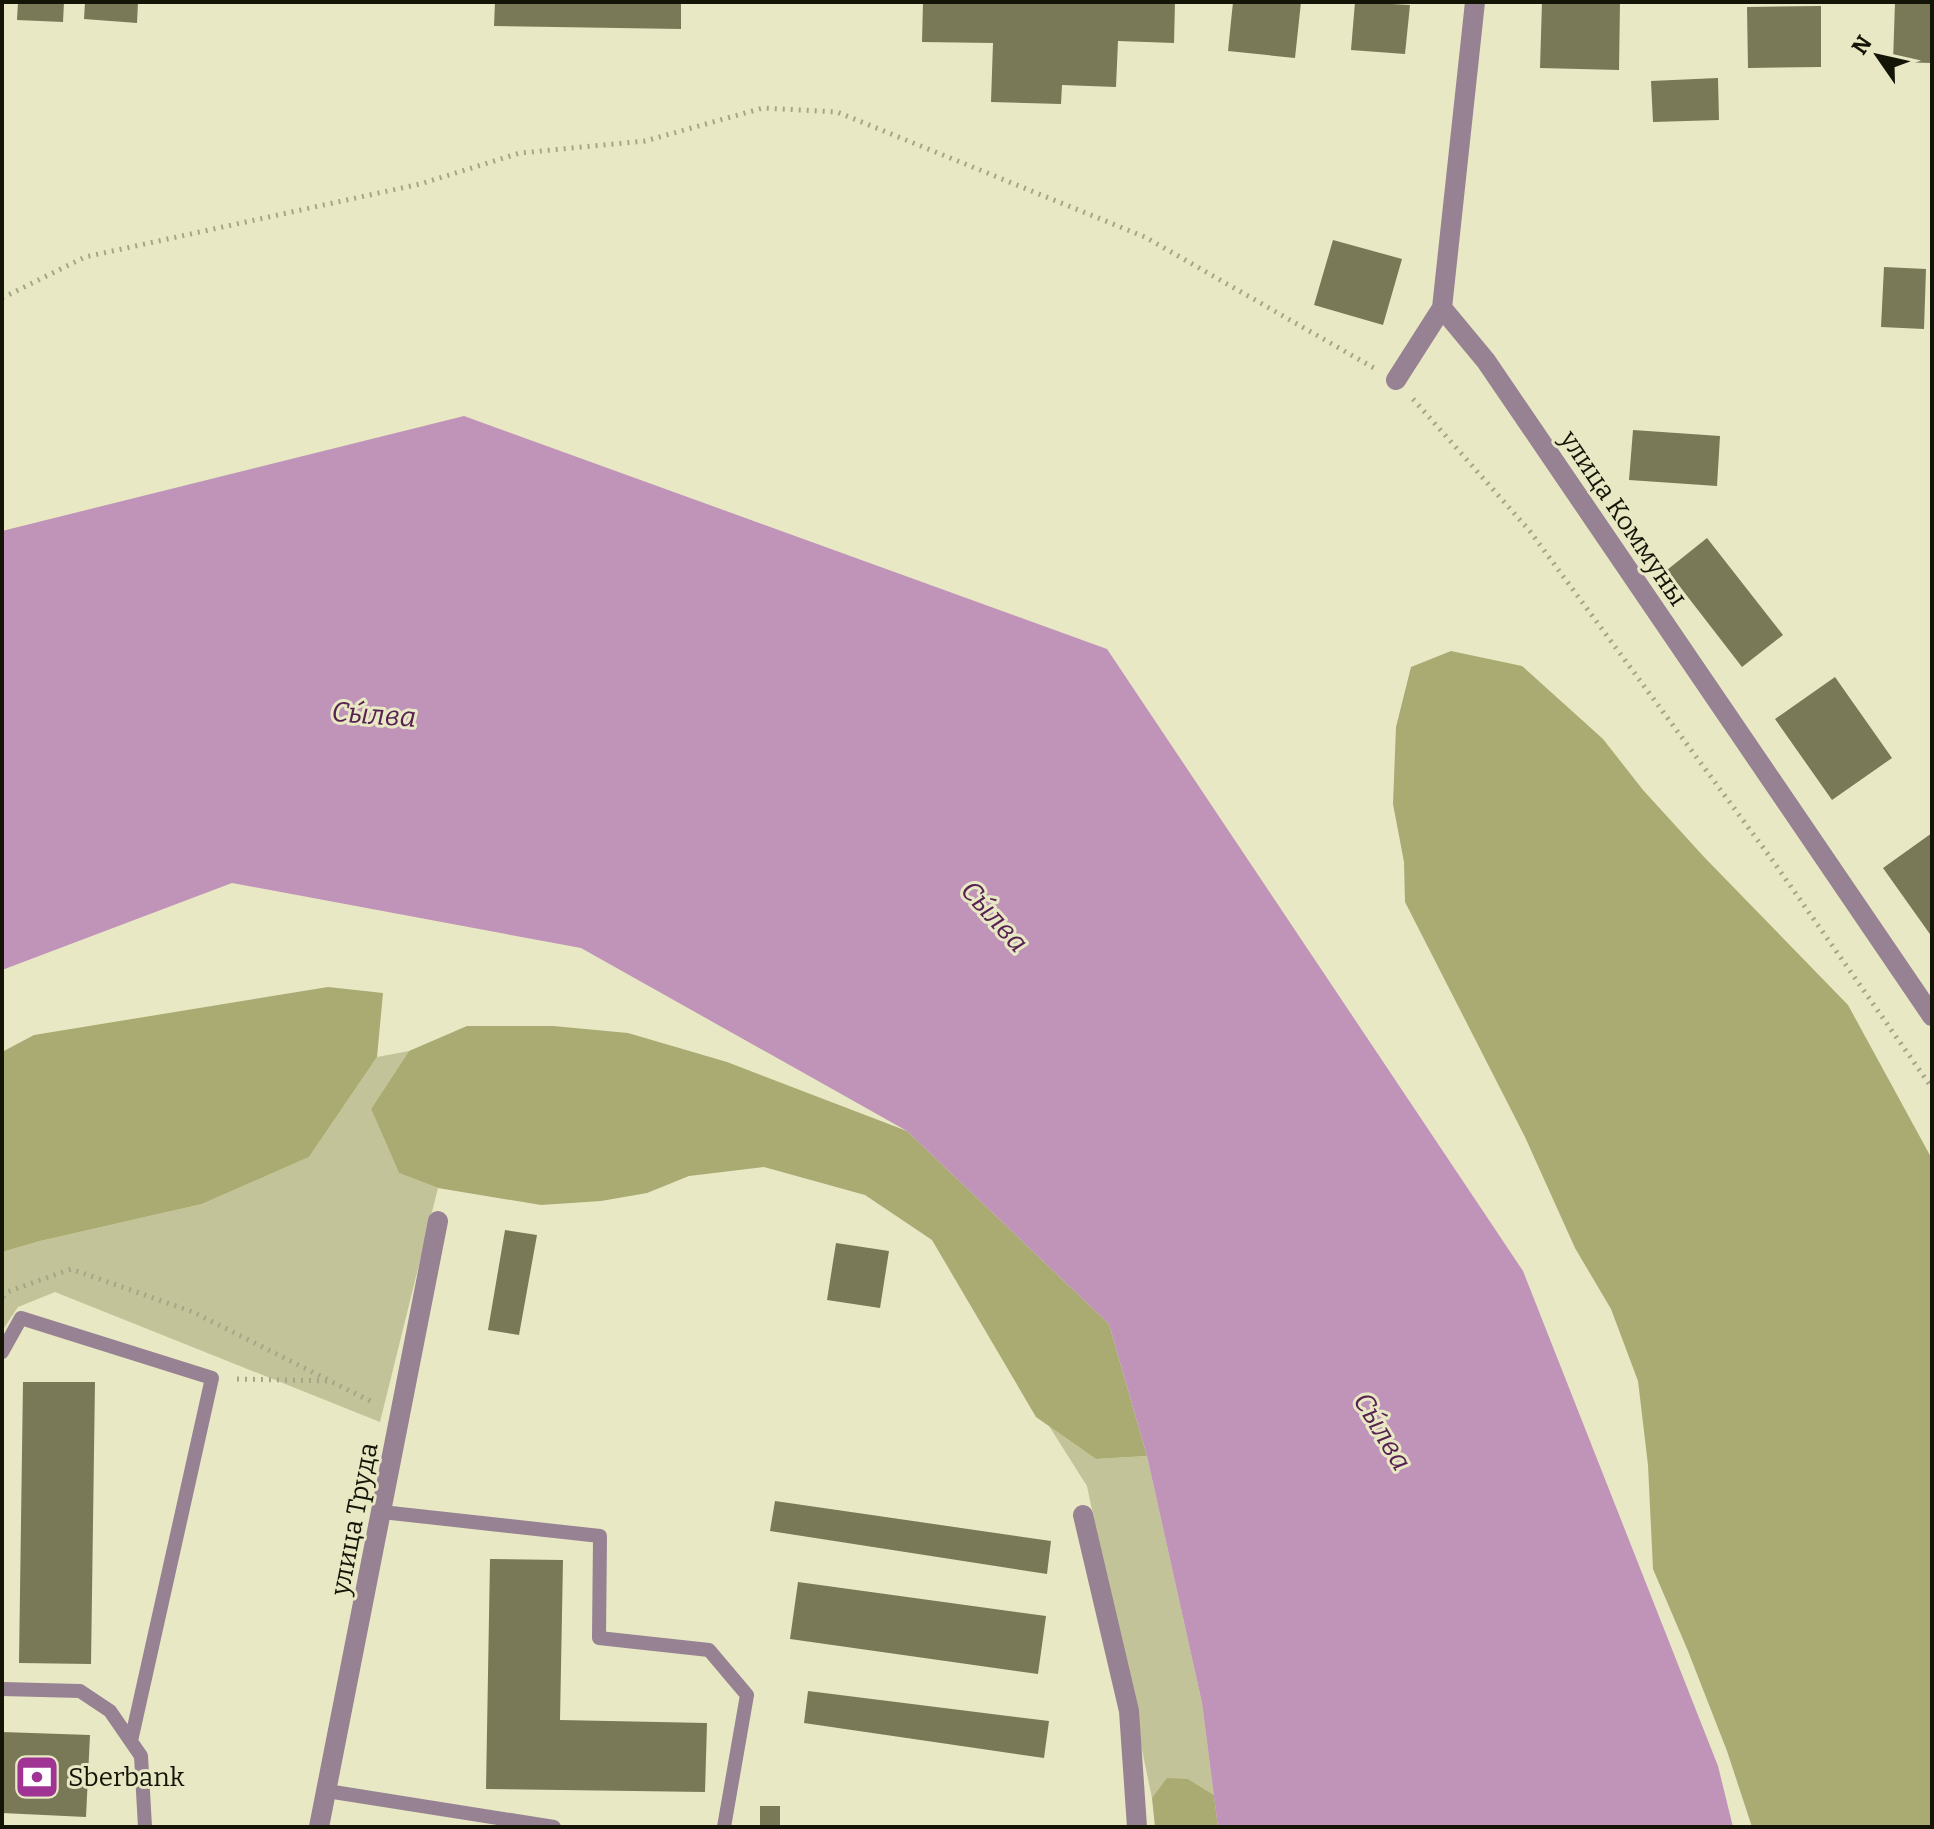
<svg xmlns="http://www.w3.org/2000/svg" width="1934" height="1829" viewBox="0 0 1934 1829" font-family="Bitter,serif">
  <rect width="100%" height="100%" fill="#e8e8c4"/>
  <path fill="#c3c399" d="M409 1051 371 1109 399 1173 438 1188 380 1422 55 1292 18 1307 2 1331V1252L40 1241 202 1204 309 1157 377 1057Z
    M1049 1426 1096 1459 1147 1456 1202 1703 1214 1795 1188 1779H1168L1152 1798 1087 1486Z"/>
  <path fill="#aaaa73" d="M1451 651 1522 666 1603 739 1643 790 1705 858 1848 1005 1932 1159V1827H1752L1727 1751 1688 1651 1653 1569 1648 1465 1638 1381 1611 1309 1575 1248 1525 1137 1405 902 1404 862 1393 804 1396 727 1411 667Z
    M328 987 383 993 377 1057 309 1157 202 1204 40 1241 2 1252V1052L34 1035Z
    M467 1026H553L628 1033 727 1062 907 1131 1109 1324 1147 1456 1096 1459 1036 1417 932 1240 865 1195 764 1167 689 1176 647 1193 601 1201 541 1205 438 1188 399 1173 371 1109 409 1051Z
    M1167 1778 1188 1779 1214 1795 1218 1827H1155L1152 1798Z"/>
  <path fill="#c093b9" d="M464 416 1107 649 1523 1271 1718 1766 1733 1827H1218L1202 1703 1147 1456 1109 1324 907 1131 581 948 232 883 2 970V531Z"/>
  <path fill="#797958" d="M18 2H64L63 22 17 20Z
    M85 2H138L137 23 84 19Z
    M495 2H681V29L494 26Z
    M923 2H1175L1174 43 1118 41 1116 87 1062 85 1061 104 991 102 993 43 922 42Z
    M1233 2H1301L1295 58 1228 51Z
    M1355 2 1410 5 1405 54 1351 50Z
    M1542 2H1620L1619 70 1540 68Z
    M1895 2 1932 3V63L1893 62Z
    M1821 6V67L1748 68 1747 7Z
    M1718 78 1719 120 1653 122 1651 81Z
    M1333 240 1402 259 1383 325 1314 305Z
    M1884 267 1926 269 1924 329 1881 327Z
    M1633 430 1720 436 1717 486 1629 480Z
    M1707 538 1783 635 1742 667 1667 570Z
    M1835 677 1892 758 1832 800 1775 719Z
    M1932 833V937L1883 868Z
    M505 1230 537 1235 519 1335 488 1330Z
    M836 1243 889 1251 880 1308 827 1300Z
    M23 1382H95L91 1664 19 1663Z
    M775 1501 1051 1541 1047 1574 770 1531Z
    M490 1559 563 1560 560 1720 707 1723 705 1792 486 1789Z
    M798 1582 1046 1616 1038 1674 790 1639Z
    M808 1691 1049 1721 1044 1758 804 1723Z
    M2 1732 90 1735 86 1817 2 1813Z
    M760 1806H780V1827H760Z"/>
  <g fill="none" stroke-linecap="round" stroke-linejoin="round">
    <path stroke="#a5a588" stroke-width="5" stroke-dasharray="2 6" stroke-linecap="butt" d="M2 298 85 257 420 184 520 153 645 141 763 108 837 112 1145 237 1374 368
      M1413 399 1529 530 1773 861 1932 1088
      M3 1297 7 1292 71 1269 193 1312 374 1403
      M237 1379 331 1381"/>
    <path stroke="#968292" stroke-width="14" d="M2 1352 21 1318 212 1378 131 1741
      M382 1512 600 1536 599 1638 709 1650 747 1695 724 1827
      M2 1689 80 1691 110 1711 141 1756 145 1827
      M327 1791 554 1827"/>
    <path stroke="#968292" stroke-width="20" d="M1475 2 1442 308 1486 361 1932 1016
      M1396 380 1442 308
      M1083 1515 1129 1711 1137 1827
      M319 1827 438 1221"/>
  </g>
  <defs>
    <g id="bank-square" transform="scale(2.3)"><rect x="-9" y="-9" width="18" height="18" rx="4" fill="#9f3495" stroke="#e8e8c4"/><path d="M-6-4H6V4H-6ZM0-2.3a2.3 2.3 0 1 0 0 4.6a2.3 2.3 0 1 0 0-4.6Z" fill="#fff"/></g>
  </defs>
  <g fill-rule="evenodd">
    <use href="#bank-square" x="37" y="1777"/>
  </g>
  <g text-anchor="middle" stroke-width="6" stroke-linejoin="round" paint-order="stroke">
    <g font-size="26" fill="#141407" stroke="#e8e8c4">
      <text transform="translate(1624 518) rotate(56)" y="9">улица Коммуны</text>
      <text transform="translate(354 1519) rotate(-79)" y="9">улица Труда</text>
    </g>
    <g font-size="26" fill="#141407" stroke="#e8e8c4" text-anchor="start">
      <text x="68" y="1786">Sberbank</text>
    </g>
    <g font-size="28" font-style="italic" fill="#572151" stroke="#e8e8c4">
      <text transform="translate(374 714) rotate(4)" y="10">Сы́лва</text>
      <text transform="translate(995 916) rotate(48)" y="10">Сы́лва</text>
      <text transform="translate(1383 1431) rotate(59)" y="10">Сы́лва</text>
    </g>
  </g>
  <rect width="1934" height="1829" fill="none" stroke="#141407" stroke-width="8"/>
  <g transform="translate(1878 56) rotate(304)" stroke="#e8e8c4" stroke-width="6" paint-order="stroke">
  <path d="M0-6L14 30L0 20L-14 30Z" fill="#141407"/>
  <text y="-12" font-size="22" font-weight="bold" text-anchor="middle" fill="#141407">N</text>
  </g>
</svg>
